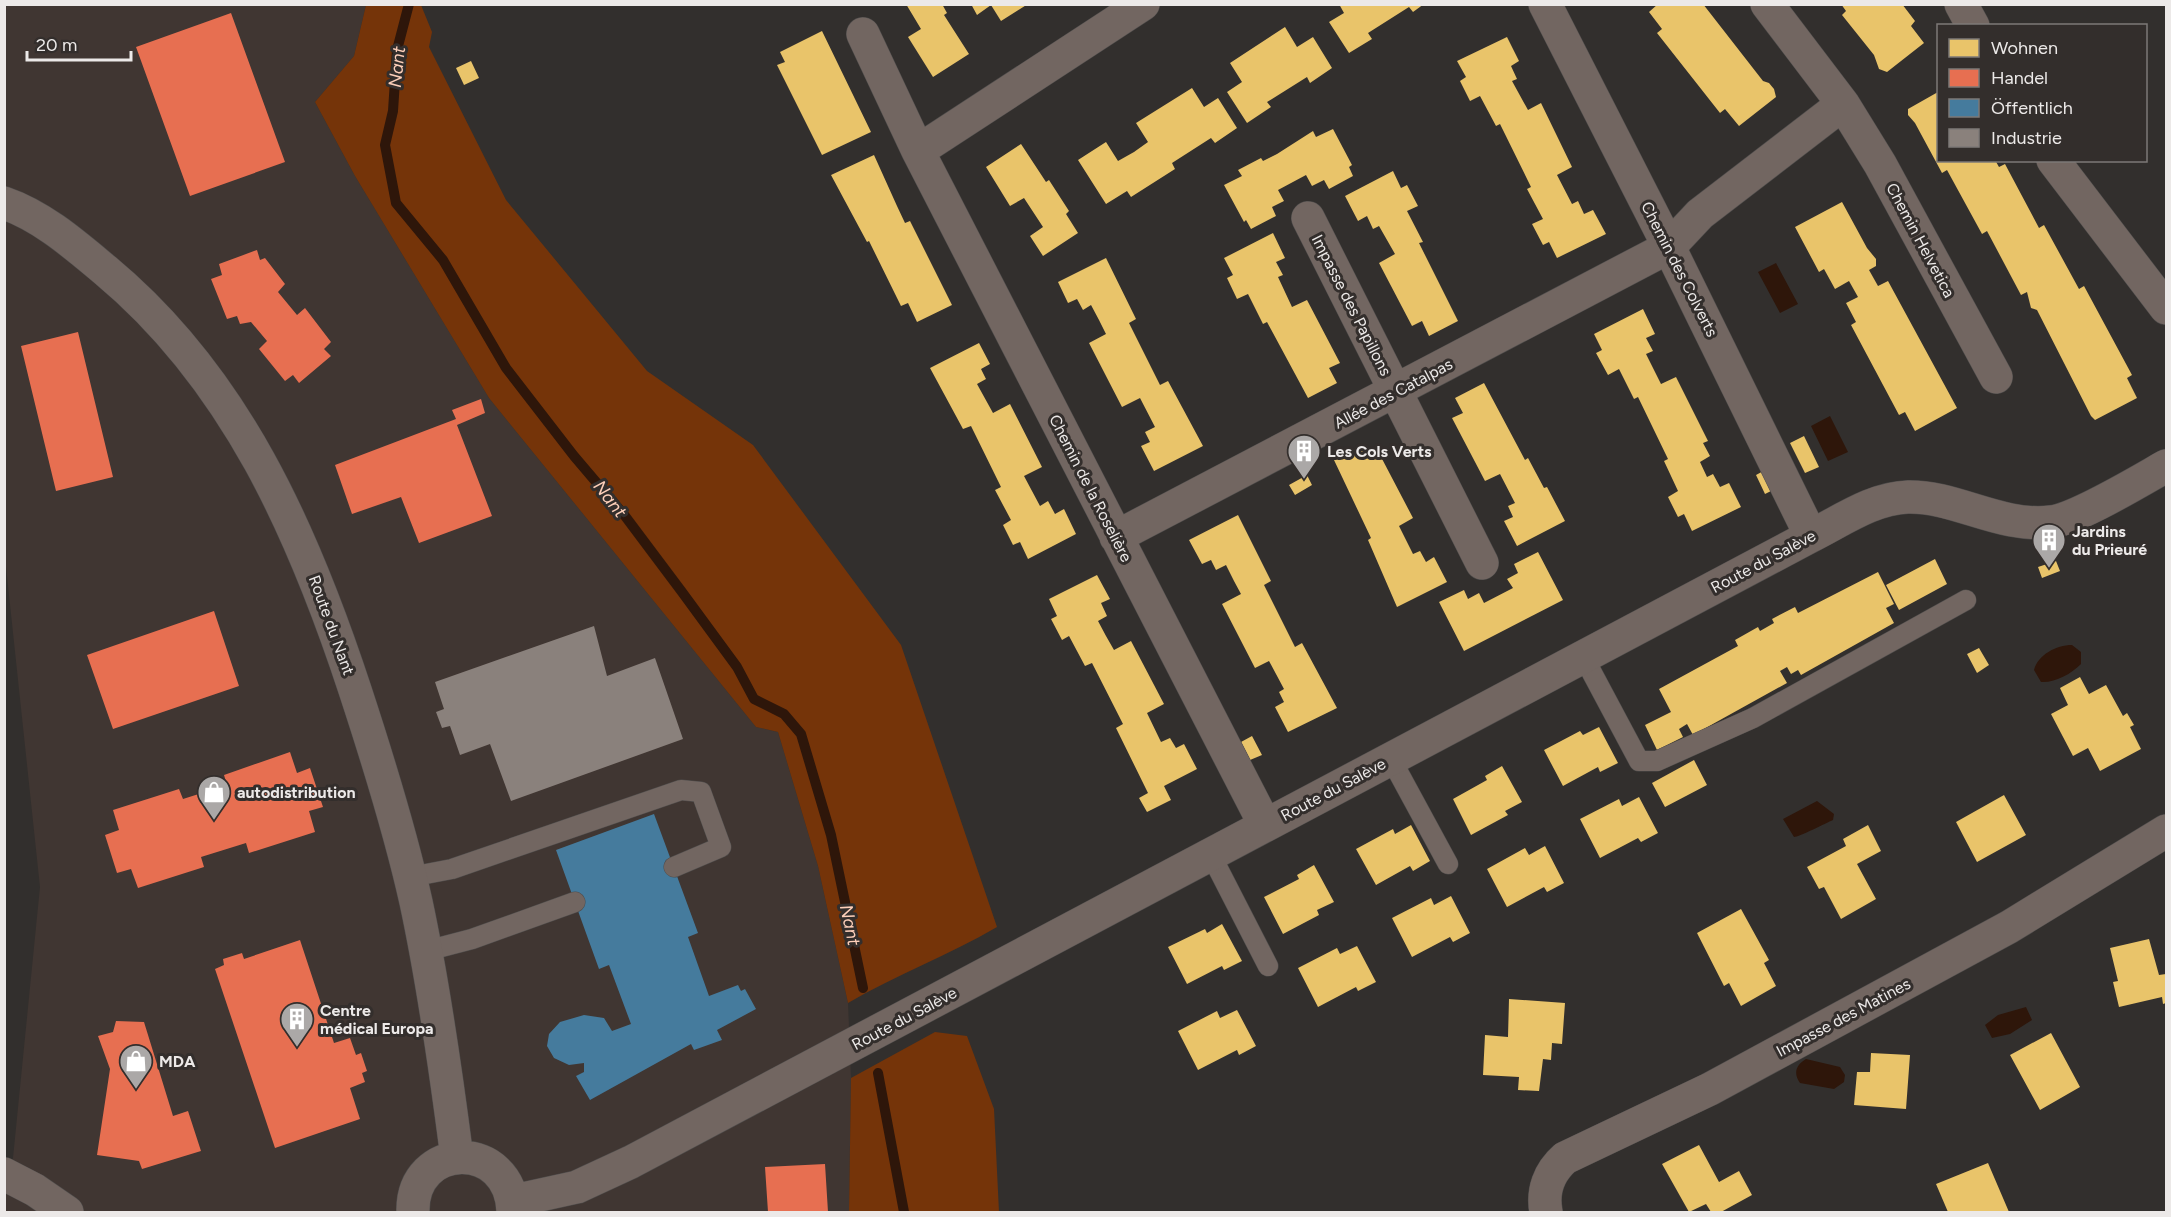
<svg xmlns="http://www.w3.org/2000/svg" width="2171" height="1217" viewBox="0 0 2171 1217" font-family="Figtree,sans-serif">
  <rect width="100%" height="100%" fill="#322f2d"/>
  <path fill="#403632" d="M5 5H366L354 56 315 102 355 176 489 398 756 727 778 732 818 866 848 1003 851 1078 849 1212H5V1190L13 1158 40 887 4 548Z"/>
  <path fill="#753409" d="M366 5H421L432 32 429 47 506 200 647 371 753 445 901 645 997 927C949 955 896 975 848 1003L818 866 778 732 756 727 489 398 355 176 315 102 354 56Z
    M935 1032 967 1036 994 1109 999 1212H849L851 1078Z"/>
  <path fill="#2e160a" d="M1776 263 1798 304 1780 313 1758 272Z
    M1830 416 1848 452 1828 461 1811 426Z
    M2072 645 2081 652V664C2071 674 2055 683 2041 682L2034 670C2038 655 2056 645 2072 645Z
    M1817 801 1834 814 1833 820C1826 823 1799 837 1794 837L1783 819Z
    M2026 1007 2032 1020 2010 1034 1992 1038 1985 1025 1998 1015Z
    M1806 1059 1840 1067 1845 1075 1844 1082 1834 1089 1800 1083C1793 1073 1796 1065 1806 1059Z"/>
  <path fill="#e9c46a" d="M906 4H942L947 13 944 15 969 54 933 77 908 37 921 29Z
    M971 4H1028L1001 21 991 5 977 15Z
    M1339 4H1424L1413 12 1409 7 1368 33 1372 39 1349 53 1329 22 1344 13Z
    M1658 4H1703L1763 81 1769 83 1774 89 1776 97 1739 126 1725 109 1720 113 1657 33 1662 29 1649 12Z
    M1841 4H1902L1915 21 1911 26 1924 43 1887 72 1879 69 1874 55 1842 15 1846 11Z
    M1285 27 1297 47 1313 37 1332 68 1310 83 1307 77 1267 102 1271 107 1247 123 1227 92 1242 82 1230 63Z
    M822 31 871 132 822 155 777 65 785 62 780 52Z
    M1507 37 1519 61 1511 66 1517 79 1512 81 1528 110 1541 103 1572 167 1557 175 1572 204 1578 201 1584 214 1593 210 1606 234 1557 258 1549 242 1543 245 1532 224 1543 219 1527 189 1531 187 1500 124 1496 126 1480 96 1470 101 1460 81 1466 77 1457 61Z
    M471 61 479 78 464 85 456 68Z
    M1192 88 1204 107 1218 98 1237 128 1215 143 1211 138 1172 163 1175 169 1131 197 1127 191 1106 204 1078 160 1106 142 1118 161 1134 152 1148 142 1136 123Z
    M1938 92V160H1995L1999 167 2005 164 2039 228 2044 225 2079 289 2084 286 2132 375 2127 378 2137 398 2095 420 2091 416 2037 310 2031 308 2027 292 2021 295 1987 231 1982 234 1947 170 1942 173 1915 123 1908 115V109Z
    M1333 129 1352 165 1349 167 1353 176 1329 189 1324 180 1312 186 1306 175 1278 190 1284 201 1272 207 1276 216 1251 229 1246 220 1244 222 1224 185 1242 176 1238 170 1261 158 1263 161 1277 154 1313 131 1316 137Z
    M1021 144 1046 182 1049 180 1069 211 1066 214 1078 233 1043 256 1030 236 1043 227 1024 198 1010 206 986 167Z
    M874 155 897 206 905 223 910 221 952 305 917 322 908 303 901 306 869 241 867 242 831 175Z
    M1393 171 1401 188 1407 185 1418 206 1407 211 1423 242 1419 243 1458 321 1429 336 1422 321 1412 326 1379 263 1395 254 1379 226 1373 229 1367 216 1358 221 1345 196Z
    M1842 202 1867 248 1876 259V266L1869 270 1878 286 1888 281 1957 408 1915 431 1905 412 1899 415 1851 325 1856 322 1846 303 1858 297 1849 281 1835 289 1824 269 1819 272 1795 227Z
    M1273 233 1285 258 1276 262 1283 275 1278 277 1292 307 1307 300 1340 363 1329 368 1337 383 1308 398 1267 322 1263 324 1248 294 1237 299 1227 278 1233 275 1224 258Z
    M1106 258 1136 319 1129 323 1160 385 1168 381 1203 446 1154 471 1141 446 1150 442 1145 432 1155 427 1140 398 1122 407 1089 343 1106 334 1099 320 1091 305 1083 310 1077 299 1068 303 1058 282Z
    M1643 309 1655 334 1646 338 1653 351 1646 354 1661 384 1676 377 1708 441 1703 443 1710 456 1700 462 1707 477 1713 474 1720 487 1729 483 1741 507 1692 531 1684 514 1678 517 1668 497 1678 491 1664 461 1668 459 1638 397 1634 399 1619 369 1608 375 1596 353 1602 350 1594 334Z
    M979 343 990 364 981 369 986 379 977 384 993 413 1010 404 1042 467 1024 476 1040 506 1048 501 1055 514 1064 509 1076 534 1028 559 1020 542 1013 545 1003 525 1011 520 995 490 1001 487 971 426 963 429 930 368Z
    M1484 383 1525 460 1528 458 1544 488 1547 487 1565 521 1517 546 1504 521 1513 517 1508 506 1515 503 1500 474 1485 481 1452 418 1463 413 1455 398Z
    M1804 436 1819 467 1805 473 1790 443Z
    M1363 445 1370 460 1380 455 1413 518 1399 526 1413 554 1420 551 1426 562 1434 557 1447 582 1397 607 1368 540 1371 538 1334 460Z
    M1767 469 1777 488 1765 494 1756 475Z
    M1307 475 1312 485 1295 495 1289 485Z
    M1238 515 1271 581 1264 585 1295 647 1302 643 1337 708 1288 732 1275 707 1284 702 1279 692 1284 689 1269 661 1255 668 1222 604 1241 594 1234 581 1226 565 1216 570 1211 560 1202 564 1189 540Z
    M1538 552 1563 600 1464 651 1439 602 1464 590 1468 599 1479 593 1484 603 1513 588 1507 579 1518 573 1514 564Z
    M1935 559 1947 584 1899 610 1886 585Z
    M2056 561 2060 571 2042 578 2038 567Z
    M1878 572 1894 604 1886 608 1894 623 1801 675 1798 670 1791 674 1787 667 1780 671 1787 683 1693 735 1687 724 1679 729 1683 737 1657 750 1645 725 1671 712 1659 689 1738 646 1735 640 1758 627 1760 631 1774 623 1772 619 1795 607 1798 613Z
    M1097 575 1110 599 1101 603 1107 616 1098 621 1106 636 1114 650 1131 641 1164 704 1147 713 1161 742 1170 738 1176 748 1184 744 1197 769 1164 786 1171 800 1147 812 1139 798 1148 793 1116 728 1123 724 1092 663 1085 666 1069 636 1062 640 1051 619 1057 616 1049 599Z
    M1979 648 1989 665 1977 673 1967 654Z
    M2080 677 2089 694 2106 685 2123 716 2127 713 2134 725 2130 727 2141 749 2100 771 2088 748 2073 756 2051 714 2068 705 2060 688Z
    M1599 727 1618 763 1600 772 1598 767 1563 786 1544 750 1580 731 1583 735Z
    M1252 736 1262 755 1250 760 1241 742Z
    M1694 760 1707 785 1665 807 1652 783Z
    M1502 766 1522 802 1505 811 1508 815 1471 835 1453 799 1487 780 1485 776Z
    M2004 795 2026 835 1977 862 1956 822Z
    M1639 797 1658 833 1641 842 1638 838 1600 858 1580 819 1619 799 1622 806Z
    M1411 825 1430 861 1413 871 1410 866 1376 885 1356 849 1393 829 1395 834Z
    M1868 825 1881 851 1857 864 1876 899 1841 919 1824 887 1819 889 1807 867 1846 846 1843 839Z
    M1545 846 1564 883 1547 892 1544 887 1507 907 1487 869 1525 848 1529 855Z
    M1314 865 1334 902 1317 910 1319 915 1283 934 1264 897 1299 879 1297 875Z
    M1451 896 1470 933 1453 942 1450 937 1412 957 1392 918 1431 898 1434 905Z
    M1741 909 1769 960 1764 963 1776 986 1741 1006 1729 983 1724 986 1697 933Z
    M1222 924 1242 961 1224 970 1222 966 1187 984 1168 947 1205 929 1207 933Z
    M2149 939 2159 975 2166 974V1003L2163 1004 2162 997 2119 1007 2113 982 2118 981 2110 948Z
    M1357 946 1376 982 1358 991 1356 987 1318 1007 1298 968 1337 948 1340 954Z
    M1509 999 1565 1003 1562 1044 1552 1043 1551 1060 1543 1059 1539 1091 1518 1090 1519 1077 1483 1075 1485 1035 1508 1037Z
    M1237 1010 1256 1046 1239 1055 1237 1050 1198 1070 1178 1031 1217 1011 1220 1018Z
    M2051 1033 2080 1087 2040 1110 2010 1055Z
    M1871 1053 1910 1055 1906 1109 1854 1105 1857 1072H1870Z
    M1699 1145 1719 1182 1739 1171 1752 1195 1721 1212H1711L1706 1204 1689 1212 1662 1164Z
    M1988 1163 2009 1212H1948L1936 1184Z"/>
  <path fill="#e76f51" d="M231 13 285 162 190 196 136 47Z
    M257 250 260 260 265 258 285 284 278 292 297 315 305 308 331 342 324 349 331 356 299 383 293 375 285 381 259 349 267 341 251 322 240 324 237 316 227 319 211 279 222 275 219 264Z
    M78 332 113 477 56 491 21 346Z
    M481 399 485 413 457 425 492 516 419 543 401 497 352 514 335 465 456 419 452 410Z
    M214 611 239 686 113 729 87 655Z
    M290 752 297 773 310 768 323 807 309 811 315 832 249 853 246 843 201 857 204 867 138 888 131 869 117 873 105 835 119 830 113 810 179 789 183 799 227 785 224 775Z
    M300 940 334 1043 350 1038 356 1055 361 1053 367 1071 362 1073 365 1082 350 1088 360 1119 275 1148 215 969 224 965 223 959 242 953 244 959Z
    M116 1021 144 1022 173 1116 188 1111 201 1151 142 1169 139 1161 97 1155 110 1069 98 1036 113 1032Z
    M825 1164 828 1212H768L765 1167Z"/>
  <path fill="#457b9d" d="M654 814 698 933 688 937 709 996 738 985 741 991 745 989 756 1009 717 1030 722 1040 694 1050 691 1044 590 1100 576 1076 584 1072V1063L569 1065 554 1058 547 1046 549 1034 560 1022 584 1015 604 1018 612 1031 631 1024 609 965 599 969 556 850Z"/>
  <path fill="#8a817c" d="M594 626 607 676 655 658 683 739 511 801 490 744 460 755 450 726 442 728 436 712 444 709 435 682Z"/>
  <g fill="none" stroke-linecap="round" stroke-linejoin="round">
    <path stroke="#2e160a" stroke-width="10" d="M409 4 397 50 393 111 385 145 396 203 443 260 506 368 574 456 625 516 682 592 737 667 754 699 784 714 801 734 831 835 863 988
      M878 1073 904 1212"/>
    <g stroke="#4f4d4c" stroke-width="21">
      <path id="service" d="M1583 656 1639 761H1657L1753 718 1966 600
        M1391 759 1448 864
        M1211 855 1268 966
        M410 877 452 869 681 790 701 792 721 847 674 867
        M426 951 472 939 575 902"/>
    </g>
    <g stroke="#4f4d4c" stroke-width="34">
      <path id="minor" d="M1545 4 1669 247 1811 536
        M1767 4 1843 104 1880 164 1996 377
        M1961 4 1973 26
        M863 34 918 151 1265 825
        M918 151 1143 4
        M2053 160 2166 308
        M4 203C42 216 75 245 105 270 236 379 303 532 355 690 378 760 400 830 416 902 434 986 446 1072 457 1158
        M1308 218 1482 563
        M1116 537 1669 247 1700 214 1843 104
        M4 1174 35 1190 67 1212
        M513 1201 577 1187 631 1162 1811 536C1841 521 1873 498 1908 497 1956 496 1999 528 2051 522 2077 519 2141 480 2166 466
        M413 1212C411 1141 511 1138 513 1212
        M1546 1212C1542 1191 1549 1172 1565 1158L1710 1089 2009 927 2166 831"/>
    </g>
    <use href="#service" stroke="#726661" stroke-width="20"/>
    <use href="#minor" stroke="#726661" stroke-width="33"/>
  </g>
  <defs>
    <g id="building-pin" transform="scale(1.725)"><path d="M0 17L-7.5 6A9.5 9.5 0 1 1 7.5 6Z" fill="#aba8a7" stroke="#332e2c"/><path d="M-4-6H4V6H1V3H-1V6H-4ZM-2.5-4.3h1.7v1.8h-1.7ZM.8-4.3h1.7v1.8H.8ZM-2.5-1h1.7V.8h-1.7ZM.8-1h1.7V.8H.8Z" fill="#fff"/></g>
    <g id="shop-pin" transform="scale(1.725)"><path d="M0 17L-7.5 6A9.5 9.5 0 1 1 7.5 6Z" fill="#aba8a7" stroke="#332e2c"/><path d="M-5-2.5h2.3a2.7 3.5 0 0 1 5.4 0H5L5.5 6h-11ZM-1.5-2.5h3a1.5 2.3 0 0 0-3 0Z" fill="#fff"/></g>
  </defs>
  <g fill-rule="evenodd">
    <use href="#building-pin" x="1304" y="451"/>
    <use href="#building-pin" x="2049" y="540"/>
    <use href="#shop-pin" x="214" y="792"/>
    <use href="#building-pin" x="297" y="1019"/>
    <use href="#shop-pin" x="136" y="1061"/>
  </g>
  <g text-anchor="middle" stroke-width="6" stroke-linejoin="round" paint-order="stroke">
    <g font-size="16" fill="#ece9e8" stroke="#332e2c">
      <text transform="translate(1921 240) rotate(62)" y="6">Chemin Helvetica</text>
      <text transform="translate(1680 269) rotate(63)" y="6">Chemin des Colverts</text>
      <text transform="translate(1352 305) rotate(63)" y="6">Impasse des Papillons</text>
      <text transform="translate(1393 393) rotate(-28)" y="6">Allée des Catalpas</text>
      <text transform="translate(1091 488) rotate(63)" y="6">Chemin de la Roselière</text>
      <text transform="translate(1763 561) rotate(-28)" y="6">Route du Salève</text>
      <text transform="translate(332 625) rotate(70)" y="6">Route du Nant</text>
      <text transform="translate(1333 789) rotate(-28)" y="6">Route du Salève</text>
      <text transform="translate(1843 1017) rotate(-28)" y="6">Impasse des Matines</text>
      <text transform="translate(904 1018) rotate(-28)" y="6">Route du Salève</text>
    </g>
    <g font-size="16" font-weight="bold" fill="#ece9e8" stroke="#332e2c" text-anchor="start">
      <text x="1327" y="457">Les Cols Verts</text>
      <text x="2072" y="537">Jardins<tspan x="2072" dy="18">du Prieuré</tspan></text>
      <text x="237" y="798">autodistribution</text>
      <text x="320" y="1016">Centre<tspan x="320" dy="18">médical Europa</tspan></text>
      <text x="159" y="1067">MDA</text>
    </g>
    <g font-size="18" font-style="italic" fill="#fdcfb9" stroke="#332e2c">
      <text transform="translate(397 67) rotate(-84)" y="6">Nant</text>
      <text transform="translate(610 499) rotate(52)" y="6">Nant</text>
      <text transform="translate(850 925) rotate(78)" y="6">Nant</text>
    </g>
  </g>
  <rect width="2171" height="1217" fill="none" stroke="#ece9e8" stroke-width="12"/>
  <rect x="1937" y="24" width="210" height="138" fill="#332e2c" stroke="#7d7977" stroke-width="1.5"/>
  <rect x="1949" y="39" width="30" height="18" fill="#e9c46a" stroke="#7d7977" stroke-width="1.5"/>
  <text x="1991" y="54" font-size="18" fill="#ece9e8">Wohnen</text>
  <rect x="1949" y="69" width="30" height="18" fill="#e76f51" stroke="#7d7977" stroke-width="1.5"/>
  <text x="1991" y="84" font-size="18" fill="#ece9e8">Handel</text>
  <rect x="1949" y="99" width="30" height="18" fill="#457b9d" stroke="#7d7977" stroke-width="1.5"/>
  <text x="1991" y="114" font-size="18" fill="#ece9e8">Öffentlich</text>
  <rect x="1949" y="129" width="30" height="18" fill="#8a817c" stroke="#7d7977" stroke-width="1.5"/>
  <text x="1991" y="144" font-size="18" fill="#ece9e8">Industrie</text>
  <path d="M27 51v9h104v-9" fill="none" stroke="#ece9e8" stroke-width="3"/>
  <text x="36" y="51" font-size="18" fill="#ece9e8" stroke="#332e2c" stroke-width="4.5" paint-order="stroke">20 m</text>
</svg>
